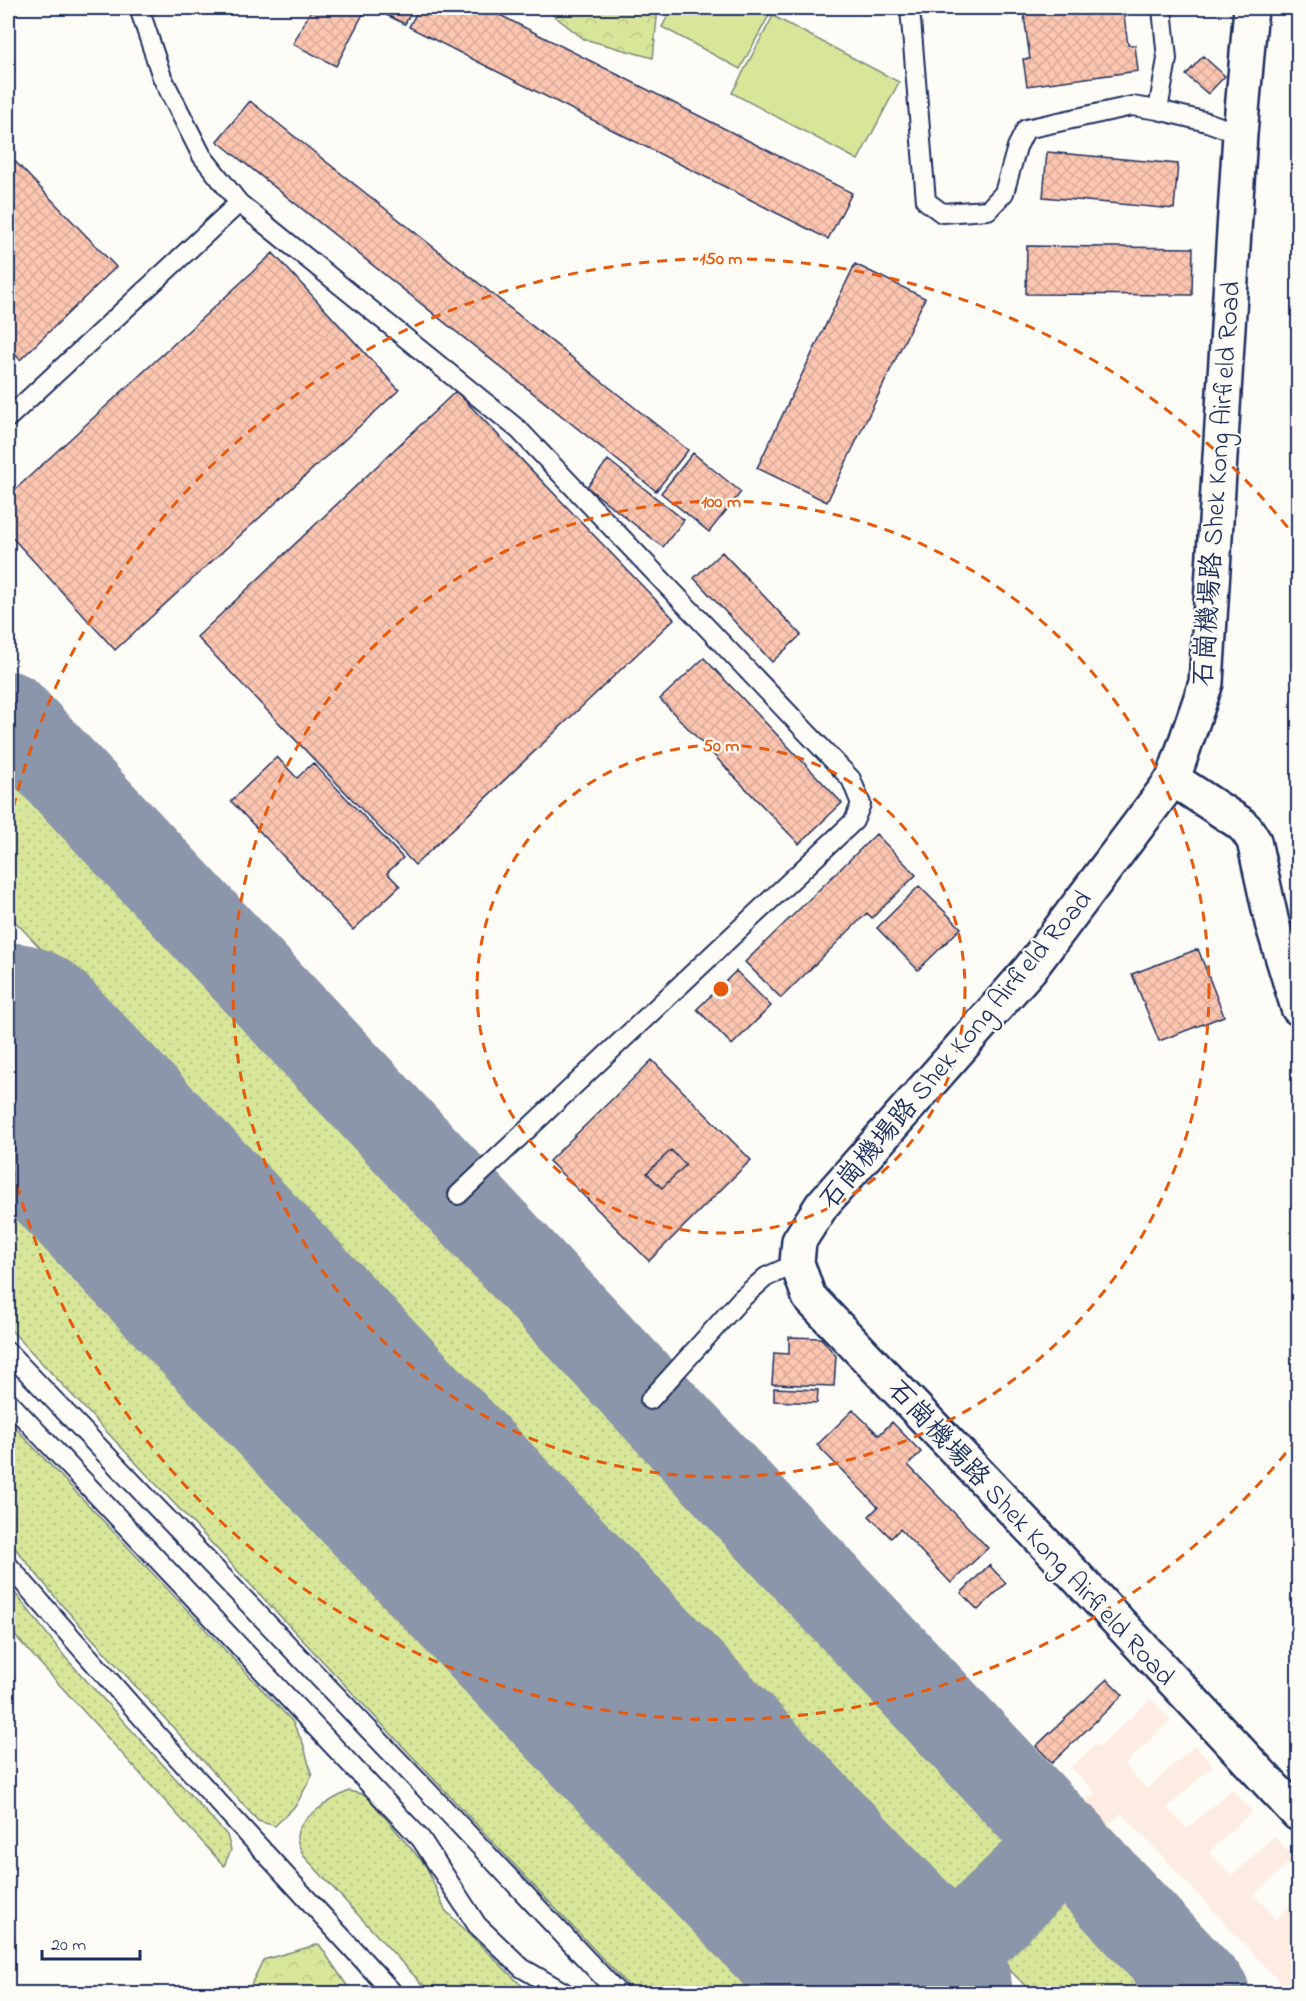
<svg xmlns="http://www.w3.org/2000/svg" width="1306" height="2001" viewBox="0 0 1306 2001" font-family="'Indie Flower','LXGW WenKai TC',sans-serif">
  <defs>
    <pattern id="grass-dots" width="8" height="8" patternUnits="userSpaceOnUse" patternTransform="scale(1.5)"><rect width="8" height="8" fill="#d7e699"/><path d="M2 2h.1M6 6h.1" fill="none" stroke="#b8c686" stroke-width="1.8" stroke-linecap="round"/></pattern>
    <pattern id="forest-crowns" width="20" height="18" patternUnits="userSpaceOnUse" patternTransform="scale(1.5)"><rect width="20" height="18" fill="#d7e699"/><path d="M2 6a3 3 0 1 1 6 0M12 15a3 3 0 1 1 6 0" fill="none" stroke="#b8c686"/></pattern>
    <pattern id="building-cross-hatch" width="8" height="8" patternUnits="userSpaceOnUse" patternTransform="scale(1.5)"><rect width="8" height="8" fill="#fdc6b0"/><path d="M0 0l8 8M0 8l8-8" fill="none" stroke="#d8aa9a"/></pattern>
  </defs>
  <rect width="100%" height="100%" fill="#fdfcf7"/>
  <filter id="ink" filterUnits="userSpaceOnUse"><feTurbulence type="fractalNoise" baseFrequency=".0167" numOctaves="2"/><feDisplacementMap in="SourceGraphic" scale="12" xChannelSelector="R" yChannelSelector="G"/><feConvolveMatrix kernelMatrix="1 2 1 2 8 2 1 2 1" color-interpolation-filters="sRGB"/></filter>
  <g filter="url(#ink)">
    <path fill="#fdece2" d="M1151 1699 1171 1720 1124 1765 1147 1789 1194 1746 1213 1765 1167 1808 1187 1829 1232 1789 1252 1811 1209 1852 1232 1876 1274 1836 1294 1858 1254 1895 1276 1919 1298 1899V1937L1295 1940 1298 1944V1993H1290L1122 1813 1077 1854 1055 1831 1095 1793 1071 1767 1096 1744 1099 1747Z"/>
    <path fill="url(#grass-dots)" stroke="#798a7c" stroke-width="1.5" d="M8 757 1038 1841 960 1915 8 914Z
      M8 1169 785 1993H635L8 1327Z
      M8 1420 292 1721 303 1743 312 1776 296 1805 275 1826 258 1821 61 1604 15 1548 8 1532Z
      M8 1584 65 1657 227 1835 231 1850 224 1866 8 1628Z
      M349 1791 366 1795 426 1866 445 1910 521 1985 534 1993H430L303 1855C301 1850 297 1842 297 1837 297 1818 334 1798 349 1791Z
      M1064 1869 1182 1993H1032L985 1944Z"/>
    <path fill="url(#forest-crowns)" stroke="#798a7c" stroke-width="1.5" d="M544 8H658L653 58 584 39Z
      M319 1944 352 1993H247L263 1960Z"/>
    <path fill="#d7e699" stroke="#798a7c" stroke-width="1.5" d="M672 8H773L740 69 662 27Z
      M773 16 899 82 858 160 732 93Z"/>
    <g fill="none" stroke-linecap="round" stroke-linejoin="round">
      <path stroke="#8c96aa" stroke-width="88" d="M8 715 1206 1994
        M910 1994 1066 1842"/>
      <path stroke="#8c96aa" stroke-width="219" d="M8 1052 903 1994"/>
    </g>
    <path fill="url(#building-cross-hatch)" stroke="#1b2f5e" stroke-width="1.5" d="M312 8H366L336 66 293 44Z
      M372 8H413L405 24Z
      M419 8H486L852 193 828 239 409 27Z
      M1023 8H1123L1128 45H1135L1138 71 1027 86 1023 59H1030Z
      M1203 56 1225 76 1208 94 1186 75Z
      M250 101 688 450 656 491 217 141Z
      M1047 152 1178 164 1174 209 1043 197Z
      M8 154 116 267 20 360 8 346Z
      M1027 246 1193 248 1192 295 1026 294Z
      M273 253 399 390 115 650 8 533V496Z
      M855 264 925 298 827 502 757 468Z
      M456 391 674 619 415 865 197 637Z
      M693 453 741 492 709 532 661 493Z
      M608 460 684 520 663 547 587 487Z
      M722 552 801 635 772 662 694 578Z
      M704 658 842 803 799 844 660 699Z
      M277 757 297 778 313 763 403 858 387 873 400 886 353 930 231 801Z
      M876 834 916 875 872 918 867 913 781 998 745 962Z
      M919 886 961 928 918 970 877 928Z
      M1198 949 1224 1016 1159 1041 1132 974Z
      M736 971 771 1006 732 1045 697 1009Z
      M652 1060 751 1160 649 1261 549 1161Z
      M671 1150 686 1165 662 1188 647 1173Z
      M789 1337 821 1338 836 1356 834 1386 772 1384 774 1353 789 1354Z
      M774 1388 818 1390 817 1403 774 1401Z
      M853 1410 879 1435 892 1422 921 1452 908 1465 988 1548 951 1583 900 1529 891 1538 869 1516 878 1507 817 1445Z
      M989 1565 1006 1583 978 1610 961 1593Z
      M1107 1679 1123 1695 1052 1763 1036 1746Z"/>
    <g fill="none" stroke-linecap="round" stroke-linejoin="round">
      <g stroke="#1b2f5e" stroke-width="22">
        <path id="lane" d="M139 8 162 77 202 156 239 203 519 430 851 779 861 804 854 821 458 1195
          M910 8 926 201 942 213 988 210 1004 193 1017 147 1026 129 1132 106 1158 110 1207 122 1240 134
          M1158 110 1167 59 1162 8
          M8 418 239 203
          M8 1352 437 1801 619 1994
          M650 1400 741 1299 766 1277 797 1263
          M8 1401 421 1839 477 1925 522 1968 567 1994
          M8 1565 167 1746 394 1994"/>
      </g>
      <g stroke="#1b2f5e" stroke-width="38">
        <path id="street" d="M1251 8 1240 134 1206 683 1173 779 1030 969 822 1205 799 1241 797 1263 809 1297 1057 1556 1298 1814
          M1173 779 1240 823 1247 830 1254 841 1272 923 1298 1008"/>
      </g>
      <use href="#lane" stroke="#fdfcf7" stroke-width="18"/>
      <use href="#street" stroke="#fdfcf7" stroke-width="33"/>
    </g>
  </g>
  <g fill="none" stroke="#e8590c" stroke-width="3" stroke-dasharray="10 8">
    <circle cx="721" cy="989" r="244"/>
    <circle cx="721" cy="989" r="488"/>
    <path d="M1297 1439A731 731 0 0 1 9 1153M9 825A731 731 0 0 1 1297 539"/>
  </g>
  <g text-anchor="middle" stroke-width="4.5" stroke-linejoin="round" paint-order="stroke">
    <g font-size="27" fill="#1b2f5e" stroke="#fdfcf7">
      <text transform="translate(1216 484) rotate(-86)" y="9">石崗機場路 Shek Kong Airfield Road</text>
      <text transform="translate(955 1049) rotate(-50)" y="9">石崗機場路 Shek Kong Airfield Road</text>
      <text transform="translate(1032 1532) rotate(47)" y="9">石崗機場路 Shek Kong Airfield Road</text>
    </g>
  </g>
  <circle cx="721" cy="989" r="9" fill="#e8590c" stroke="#fdfcf7" stroke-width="3"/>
  <g font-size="18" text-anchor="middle" font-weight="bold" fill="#e8590c" stroke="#fdfcf7" stroke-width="4.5" stroke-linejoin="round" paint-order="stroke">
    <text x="721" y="264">150 m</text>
    <text x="721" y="507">100 m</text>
    <text x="721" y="751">50 m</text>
  </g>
  <rect width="1306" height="2001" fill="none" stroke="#fdfcf7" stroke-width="30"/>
  <rect x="15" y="15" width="1276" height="1971" fill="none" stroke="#1b2f5e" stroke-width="2" filter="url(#ink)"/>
  <path d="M42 1950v9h98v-9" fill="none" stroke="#1b2f5e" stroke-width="3"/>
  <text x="51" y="1950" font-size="18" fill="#1b2f5e" stroke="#fdfcf7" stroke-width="4.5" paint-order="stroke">20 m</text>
</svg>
